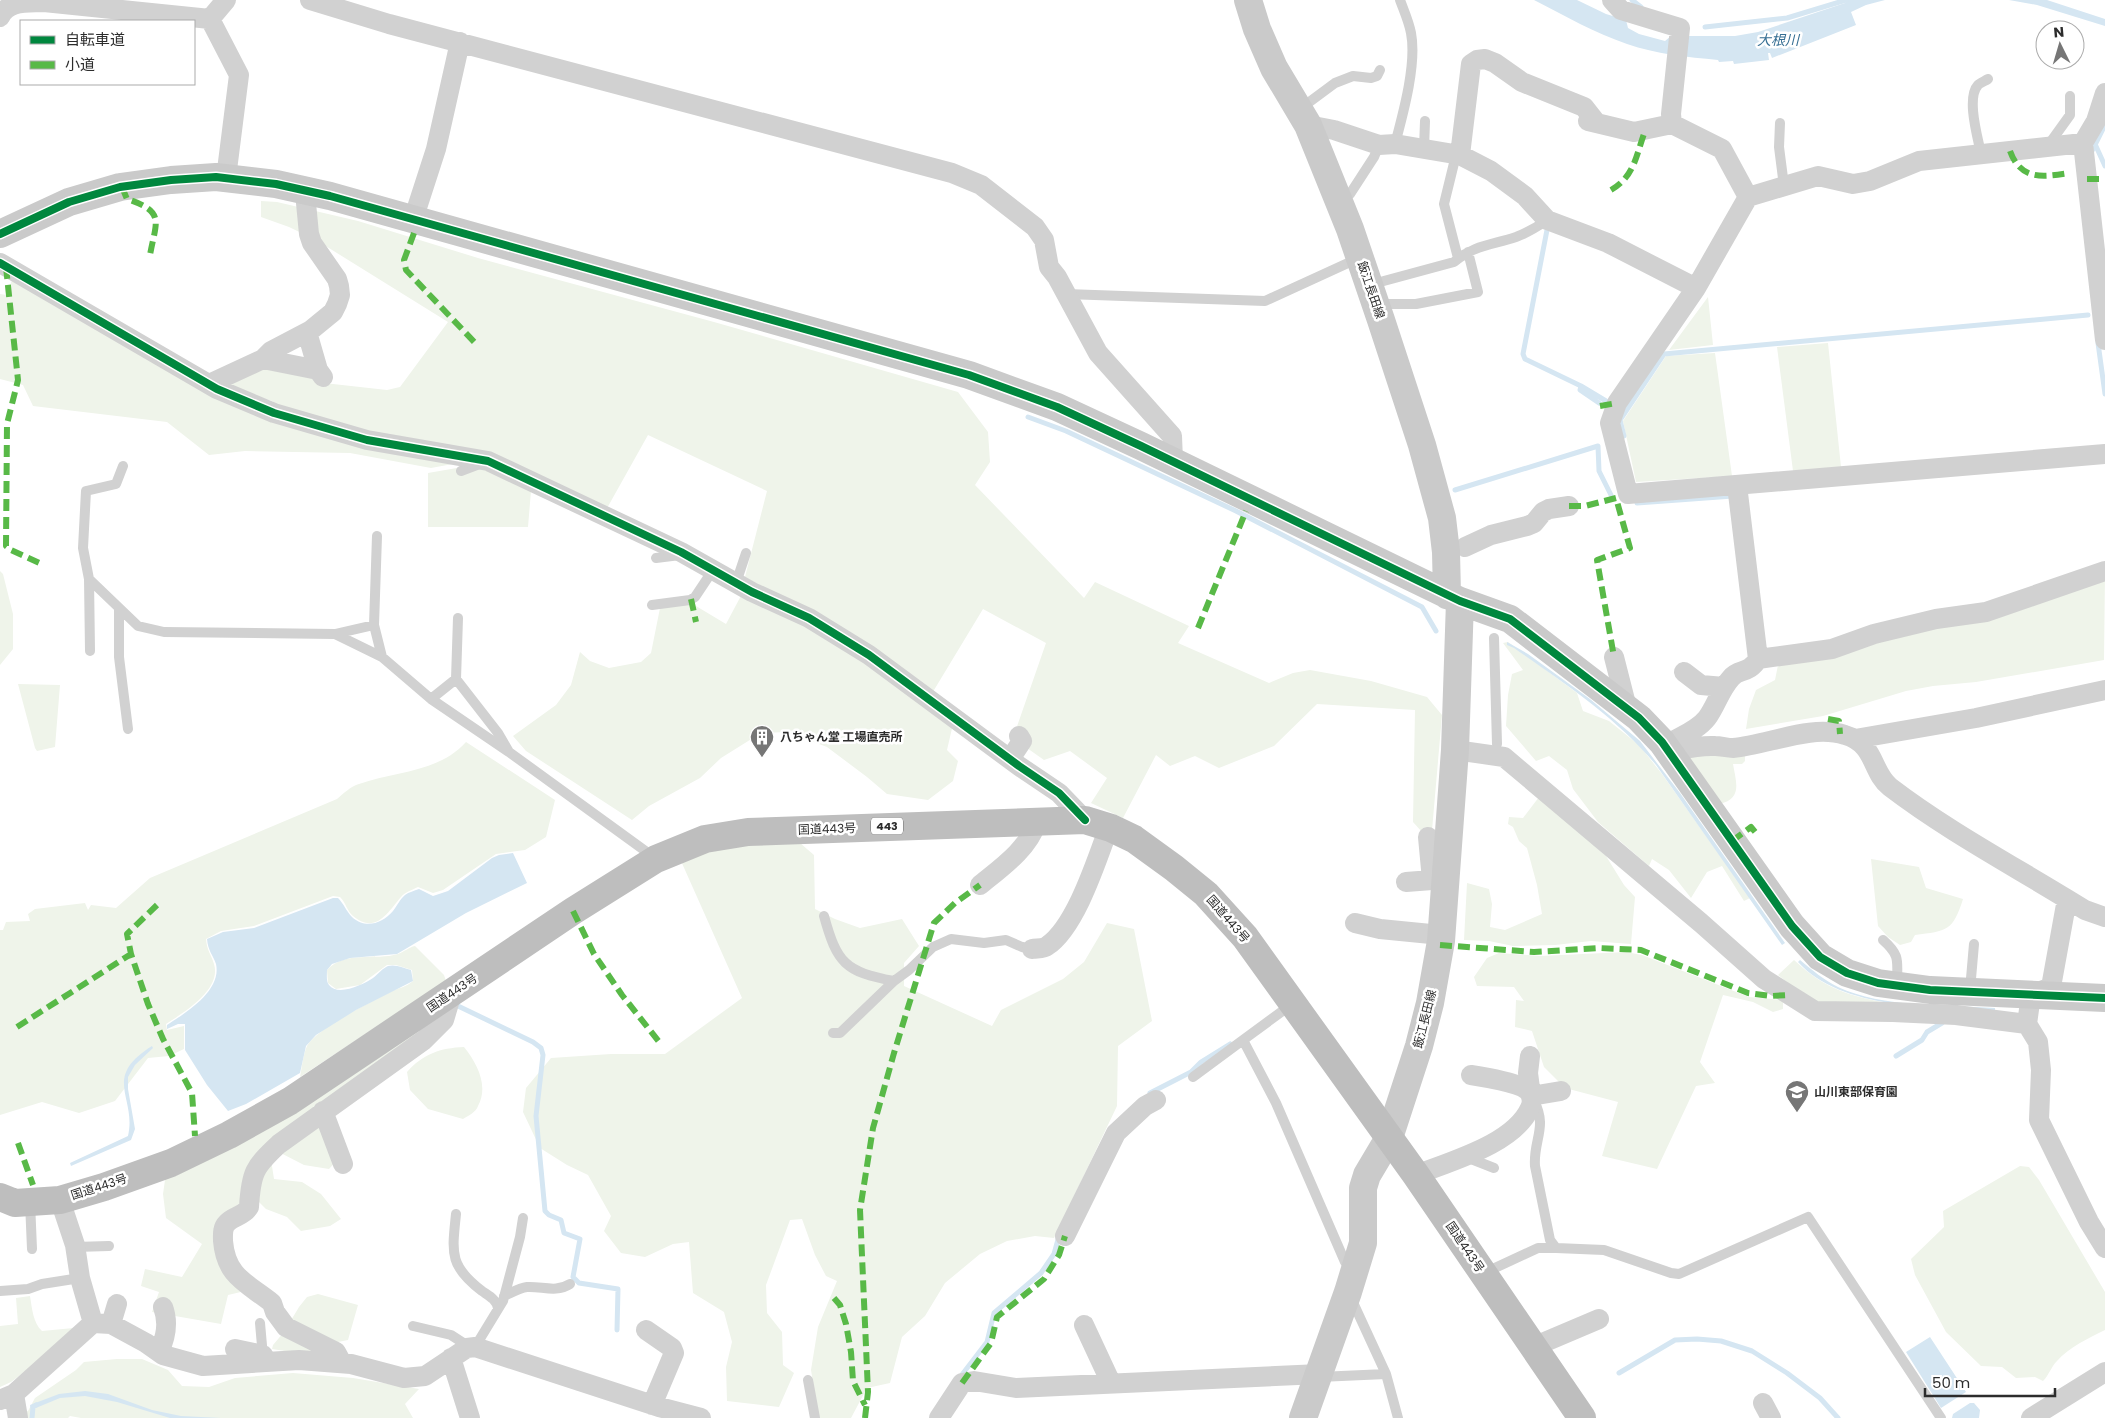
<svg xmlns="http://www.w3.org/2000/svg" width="2105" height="1418" viewBox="0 0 2105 1418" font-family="Poppins,'Noto Sans JP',sans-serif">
  <rect width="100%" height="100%" fill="#fff"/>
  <path fill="#eff4ea" d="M261 201 277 202 358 221 478 258 714 322 958 392 988 432 990 462 975 485 1084 598 1095 582 1189 626 1178 643 1269 683 1293 673 1310 670 1371 681 1427 697 1442 715 1431 842 1413 822 1415 710 1317 704 1274 746 1219 768 1195 756 1170 766 1156 755 1123 818 1091 803 1107 778 1070 751 1044 760 1013 738 1046 643 983 609 931 695 841 630 745 577 767 491 648 435 606 510 392 440 284 411 272 401 223 385 256 370 287 368 324 383 387 390 400 387 448 322 316 240 289 227 261 217Z
    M12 280 212 391 469 461 431 468 350 453 245 451 209 455 167 422 33 406 23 385 0 379V294L7 295Z
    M1708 297 1713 345 1669 350Z
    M1828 343 1841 467 1793 471 1777 347Z
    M1715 353 1732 476 1636 482 1623 421 1666 356Z
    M474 465 531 491 528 527H428V473Z
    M0 571 3 574 13 614V649L0 665Z
    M2105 575 2104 660 1976 682 1933 686 1906 691 1823 716 1746 729 1749 709 1756 690 1775 680 1779 660Z
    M743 592 823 632 953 724 947 750 958 761 953 781 928 800 887 794 867 777 827 747 787 732 761 733 721 758 700 778 649 806 632 820 526 751 513 736 556 705 571 685 580 652 590 661 609 668 641 662 651 653 660 608 691 603 726 624Z
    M1508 642 1577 693 1583 711 1609 721 1639 745 1662 774 1750 898 1744 901 1722 866 1707 872 1691 898 1669 870 1652 859 1649 866 1598 822 1573 789 1567 770 1549 756 1536 761 1506 726 1508 695 1512 674 1523 670 1503 643Z
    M18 684 60 685 55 747 37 751 35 748Z
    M466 742 555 800 546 837 525 850 496 854 443 890 433 893 418 887C412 890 405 892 401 897 388 912 376 935 353 916 347 911 346 903 340 897L333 896 254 926 221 931 206 939C207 951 211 954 214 964 222 990 183 1013 166 1024L167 1030 184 1026V1049L169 1056 148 1058 115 1101 79 1113 42 1102 0 1115V930H3L6 922 30 921 28 914 35 909 85 903 88 910 91 905 116 908 150 878 337 799C343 794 351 786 359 784 395 771 438 773 466 742Z
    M1745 753V761L1742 764H1733C1736 782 1743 799 1719 804L1682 755Z
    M1539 797 1606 856 1624 885 1635 897 1631 944 1591 941 1555 945 1513 946 1489 941 1464 940 1467 883 1489 889 1492 904 1490 927 1505 930 1542 914 1537 885 1527 848 1519 841 1513 827 1508 824 1509 817 1523 818Z
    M800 843 814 855 815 909 835 919 860 928 902 919 919 946 904 963V986L992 1026 1001 1010 1063 979 1084 962 1107 923 1134 929 1152 1021 1118 1046 1117 1106 1054 1238 1035 1236 1007 1241 980 1254 945 1283 925 1316 902 1337 890 1383 867 1388 851 1418H819L811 1370 818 1327 837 1281 826 1276 815 1255 802 1219 790 1220 766 1285 767 1313 782 1332 783 1365 794 1373 779 1407 727 1401 726 1367 732 1342 724 1312 693 1293 689 1242 673 1244 645 1257 621 1253 604 1231 611 1216 588 1175 567 1165 540 1148 523 1112 526 1088 551 1058 611 1054H665L742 998 681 861 722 847Z
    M1871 859 1919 867 1926 888 1963 899C1953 931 1947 931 1915 935L1911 942 1900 945 1888 937 1878 926Z
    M415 946 444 975 446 981 300 1077C302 1067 303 1055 307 1046 317 1028 373 1001 392 991 399 988 406 987 413 981L412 970 396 965H387L360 985 336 989 328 983 327 970C346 950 375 961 398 954 404 952 409 947 415 946Z
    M1626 952 1642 955 1749 997 1783 1000V1009L1773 1012 1753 1002 1723 995 1700 1062 1715 1083 1696 1086 1657 1169 1602 1156 1618 1102 1565 1088 1544 1067 1532 1031 1515 1027 1516 1000 1524 1001 1514 987 1477 986 1474 977 1487 958 1499 953 1540 956Z
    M1794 960C1826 990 1850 996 1892 1004L1821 1005 1797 990 1778 975Z
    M428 1024 326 1105 342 1155 329 1169 304 1165 269 1147 274 1179 302 1182 321 1194 341 1219 330 1226 301 1231 287 1217 266 1209 247 1190 246 1204 220 1223 245 1291 228 1295 221 1324 152 1312 159 1292 141 1286 145 1269 182 1277 202 1244 166 1218 163 1194 166 1173Z
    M464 1047C477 1063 489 1086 478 1106 476 1112 468 1116 463 1119L428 1109 410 1090 407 1072C423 1054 440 1048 464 1047Z
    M2020 1166 2029 1167 2039 1180 2105 1292V1330C2089 1338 2069 1347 2057 1361 2051 1367 2049 1375 2043 1381L2035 1377 2016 1378 2002 1367 1981 1366 1946 1332 1915 1275 1911 1259 1944 1227 1943 1211Z
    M318 1294 358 1305 348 1340 333 1343 324 1357 272 1349 273 1345 284 1332 299 1307 307 1297Z
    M30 1296C32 1308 33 1323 42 1331L84 1327 11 1382 0 1387V1326L18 1324 16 1298Z
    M117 1359H142L168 1370 182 1386 209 1387 235 1378 293 1373 353 1378 419 1389 405 1404 413 1418H81L70 1416 68 1418H8L28 1411 35 1398 76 1370 84 1362Z"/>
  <path fill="#d5e6f2" d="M1534 0H1577L1606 14 1626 20 1628 28 1639 34 1665 41 1671 36H1735L1758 32 1845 3 1848 0H1885L1866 5 1851 12 1856 25 1772 58 1770 53H1768L1769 60 1734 64 1733 61 1719 62 1718 60C1687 57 1656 54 1627 44 1595 33 1565 16 1534 0Z
    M2009 0H2047L2105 19V26L2037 5Z
    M1507 642 1528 654 1590 699 1640 741 1680 793 1785 943 1782 945 1656 765C1616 717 1564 683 1514 648L1507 645Z
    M513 853 527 883 466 913 397 954 350 958 332 964 327 970C327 975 326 982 329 985 338 997 364 984 373 978 378 974 383 968 388 966 396 964 404 968 411 970L413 981 356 1010 316 1035 306 1046 300 1073 246 1104 228 1111 207 1085 185 1050V1024H178L167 1029V1025C185 1013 222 991 216 964 213 955 208 951 207 939L223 932 254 928 333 898H338C344 904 346 911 352 917 365 929 382 924 393 911 397 906 400 899 405 895 409 892 414 891 419 889L433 896 448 891 492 858 499 855Z
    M1800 960C1812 970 1824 980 1838 987 1883 1008 1946 1005 1995 1008V1013C1936 1007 1841 1010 1798 962Z
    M152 1046 153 1048 135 1065 128 1077V1089L135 1129 131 1140 71 1166 70 1163 128 1136C137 1097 101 1078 152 1046Z
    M1930 1337 1966 1392 1941 1408 1906 1352Z
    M85 1391 108 1394 152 1410 181 1416 221 1418H170L117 1402 85 1396 60 1398 31 1410 30 1405 59 1394Z
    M1970 1403H1974L1980 1410 1979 1418H1952L1953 1414Z"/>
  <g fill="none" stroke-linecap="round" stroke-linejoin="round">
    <path stroke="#d5e6f2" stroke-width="5" d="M1632 0 1641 7
      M1705 27 1787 18 1846 0
      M2095 144 2105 166
      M2092 151 2105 125
      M1547 230 1523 354 1525 359 1581 386 1606 401
      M2098 343 2105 394
      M1581 386 1580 390 1599 403
      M1028 417 1066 431 1236 511 1422 607 1436 631
      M1624 436 1620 420 1664 354 2088 315
      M1455 490 1598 446 1599 471 1611 495
      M1637 503 1733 496
      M458 1006 533 1042 541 1048 543 1055 536 1116 545 1211 549 1215 561 1220 564 1233 580 1239 573 1277 579 1283 618 1289 617 1330
      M1896 1056 1922 1040 1927 1032 1942 1023
      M1150 1093 1191 1072 1201 1062 1230 1044
      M1619 1373 1675 1340 1697 1339 1721 1341 1752 1351 1787 1373 1820 1398 1838 1418
      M961 1376 987 1342 994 1313 1041 1273 1054 1254 1059 1236
      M32 1418 33 1407 36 1405"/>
    <path stroke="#d1d1d1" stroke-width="10" d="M1298 103H1308L1335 83 1353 76 1371 78 1377 76 1380 70
      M1780 123 1779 147 1784 186
      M1395 144C1403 114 1417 64 1411 33 1409 22 1404 11 1400 0
      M2047 147 2070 115V96
      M1424 149 1425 121
      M1981 154C1978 138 1966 98 1978 85 1980 83 1985 81 1988 79
      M1456 155 1444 204 1458 258
      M1350 194 1374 157 1379 145
      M1369 285 1454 262C1474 245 1492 245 1516 237 1527 233 1537 227 1547 220
      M1066 294 1265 301 1359 258
      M1389 304H1416L1478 292 1468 252
      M123 466 116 484 86 491 83 548 89 579 138 626 164 632 335 634 382 657 431 699
      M461 471 482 463
      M377 536 374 625 382 657
      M656 558 680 555
      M89 579 90 651
      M736 583 746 553
      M652 605 690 600 695 597 713 570
      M119 608V657L128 729
      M335 634 374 625
      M1494 638 1497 744
      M456 679 458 618
      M509 752 498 733 456 679 431 699 509 752 655 858
      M824 916C837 963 845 972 894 981
      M1883 940C1901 956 1897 961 1897 984
      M1970 990 1974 944
      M833 1033H840L894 981 909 970 933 947 951 939 984 943 1006 940 1022 947 1032 949
      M1243 1040 1292 1004
      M1193 1077 1243 1040 1276 1103 1345 1262 1353 1268
      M1534 1101C1548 1127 1533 1140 1535 1166L1550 1240 1556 1248
      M1466 1157 1494 1168
      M30 1202 32 1249
      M456 1214C452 1253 449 1266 482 1291 489 1296 496 1299 498 1308
      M75 1247 109 1246
      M1484 1273 1538 1248H1556L1604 1250 1671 1273 1679 1274 1808 1217 1941 1418
      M0 1291 28 1289 42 1284 80 1278
      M504 1296C511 1293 519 1288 527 1287 542 1286 556 1293 570 1284
      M1351 1298 1386 1374 1398 1418
      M260 1323 263 1357
      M413 1326 451 1335 471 1348
      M475 1347 503 1301 520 1237 523 1218
      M1319 1377 1386 1374
      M808 1380 815 1418"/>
    <path stroke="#d1d1d1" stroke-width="20" d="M310 0 389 24 952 173 981 185 1035 227 1044 240 1049 267 1057 277 1098 353 1172 436 1173 461
      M1612 0 1621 10 1680 28 1671 114 1672 124 1722 149 1748 197
      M0 17C8 0 28 3 44 2L210 19 226 0
      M210 19 239 75 226 178
      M2105 93 2096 121 2083 143 1919 161 1870 181 1853 184 1818 176 1748 197 1696 288 1617 403 1610 423 1628 494 2105 454
      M1588 121 1634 132 1672 124
      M1308 125 1334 130 1379 145 1395 144 1460 155 1491 171 1525 196 1547 220 1608 243 1696 288
      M2083 143 2105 340
      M1460 155 1471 64 1477 60 1485 59 1495 63 1522 82 1584 107 1595 121
      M413 220 436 149 460 42
      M0 263 217 389 274 413 367 440 488 461 681 552 752 592 809 618 869 655 1019 766 1059 793 1085 820
      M307 332 318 370 323 377
      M263 359 318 370
      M209 384 263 359 271 351 311 330 333 312 337 304 340 295 339 286 337 279 312 243 309 234 306 203
      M1737 485 1758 659 1832 649 1874 634 1936 619 1986 612 2105 571
      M1465 547 1491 535 1527 526 1534 523 1543 512 1549 509 1569 506
      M1614 657 1627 708
      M1684 672 1701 685 1724 687
      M1855 739 1976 718 2105 690
      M1665 746C1678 737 1697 731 1707 718 1716 706 1720 690 1731 678 1739 668 1748 675 1758 659
      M1455 750 1504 757 1701 923 1764 979 1815 1011 1893 1012 1956 1015 2027 1024 2038 1042 2041 1070 2039 1120 2089 1222 2105 1248
      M1670 752C1685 749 1699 745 1715 746 1721 746 1727 748 1733 748 1768 745 1811 724 1845 735 1876 744 1871 772 1890 787 1945 829 2008 863 2067 899L2085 910 2105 917
      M1010 759 1022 741 1019 736
      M1428 837 1432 880
      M1406 882 1445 879
      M980 885C1002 867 1028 849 1037 822
      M1355 923 1380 929 1441 935
      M1032 949C1037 948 1043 949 1047 946 1076 927 1097 859 1109 827
      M2027 1024 2031 995 2051 987 2067 899
      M1530 1056 1528 1073 1531 1096 1561 1091
      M323 1111 343 1164
      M1416 1175C1451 1161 1514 1144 1530 1108 1533 1102 1532 1095 1527 1090 1518 1083 1484 1077 1471 1075
      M60 1200 75 1245 80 1278 93 1323
      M1065 1236 1116 1133 1145 1106 1156 1100
      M111 1324 117 1304
      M1084 1325 1111 1383
      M646 1330 672 1348 674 1353 652 1405
      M1533 1347 1599 1319
      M235 1349 263 1355
      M159 1352C166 1337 169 1323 163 1307
      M451 1358 470 1418
      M342 1363 336 1352 286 1327 275 1312 272 1303C247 1283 226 1277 223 1241 223 1235 222 1228 227 1223 233 1216 244 1216 249 1207 251 1173 254 1167 279 1144L424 1040 444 1020 452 993
      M14 1394 18 1418
      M0 1400 14 1394 93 1323 111 1324 146 1343 163 1355 203 1366 299 1360 351 1364 404 1378 425 1376 467 1348 475 1347 659 1407 701 1418
      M1763 1403 1771 1418
      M939 1418 962 1383 974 1381 1016 1388 1320 1374
      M2031 1418 2105 1372"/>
    <path stroke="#cacaca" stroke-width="28" d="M1248 0 1257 29 1274 68 1308 125 1350 229 1381 320 1422 445 1442 518 1446 552 1447 595
      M0 234 69 202 120 187 171 180 216 177 276 184 330 196 969 375 1057 407 1141 446 1460 601 1510 619 1639 718 1662 742 1792 926 1820 957 1847 973 1878 983 1930 990 2105 998
      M1303 1418 1348 1292 1363 1243V1188L1367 1175 1389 1138 1419 1046 1430 1003 1441 941 1455 750 1460 601"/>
    <path stroke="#bebebe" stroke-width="28" d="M0 1197 15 1203 60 1200 104 1187 171 1163 229 1135 290 1101 573 911 656 859 705 839 748 832 1085 820 1111 828 1134 839 1174 868 1206 894 1245 937 1416 1175 1582 1418"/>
    <path stroke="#58b947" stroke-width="6" stroke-dasharray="12 6" stroke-linecap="butt" d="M2010 151C2021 181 2043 177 2069 173
      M2087 179H2105
      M122 187 127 199C166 212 156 221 150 255
      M1611 190C1635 176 1636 155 1645 131
      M414 233 404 260 406 270 478 346
      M6 267 18 380 7 424 6 546 11 550 44 565
      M1600 406 1617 403
      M1569 506H1585L1616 498 1630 548 1597 560 1614 657
      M691 599 696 622
      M1198 628 1246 511
      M1828 719 1839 721 1840 734
      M1732 841 1751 827 1756 833
      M157 905 127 934 131 954 148 1004 163 1039 192 1093 195 1136
      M573 911 594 954 622 995 660 1043
      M1440 945 1534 952 1599 948 1641 950 1748 993 1771 996 1788 995
      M17 1027 131 954
      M18 1143 33 1185
      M834 1298 840 1305 846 1324 851 1352 853 1381 865 1405
      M962 1383 991 1343 997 1317 1044 1279 1059 1255 1065 1236
      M865 1418 868 1392 860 1210 873 1128 894 1053 934 923 955 903 980 885"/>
    <g stroke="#fff" stroke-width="11">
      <path id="cycleway" d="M0 234 69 202 120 187 171 180 216 177 276 184 330 196 969 375 1057 407 1141 446 1460 601 1510 619 1639 718 1662 742 1792 926 1820 957 1847 973 1878 983 1930 990 2105 998
        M0 263 217 389 274 413 367 440 488 461 681 552 752 592 809 618 869 655 1019 766 1059 793 1085 820"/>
    </g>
    <use href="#cycleway" stroke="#00873e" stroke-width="8"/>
  </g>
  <defs>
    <g id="building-pin" transform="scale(1.25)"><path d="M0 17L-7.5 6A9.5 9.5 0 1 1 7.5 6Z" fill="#767676" stroke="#fff"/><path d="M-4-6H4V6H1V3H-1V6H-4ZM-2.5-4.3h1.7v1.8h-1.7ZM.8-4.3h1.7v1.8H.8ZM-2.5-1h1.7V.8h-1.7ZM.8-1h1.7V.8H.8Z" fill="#fff"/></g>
    <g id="school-pin" transform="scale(1.25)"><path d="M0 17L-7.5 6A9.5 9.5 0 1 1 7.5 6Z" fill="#767676" stroke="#fff"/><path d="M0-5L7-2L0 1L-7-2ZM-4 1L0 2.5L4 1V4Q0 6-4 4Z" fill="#fff"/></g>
  </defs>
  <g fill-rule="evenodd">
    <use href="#building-pin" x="762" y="737"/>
    <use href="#school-pin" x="1797" y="1092"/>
  </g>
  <g text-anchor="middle" stroke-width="5" stroke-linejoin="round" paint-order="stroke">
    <rect fill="#fff" stroke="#6b6b6b" stroke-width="1" x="871" y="817.5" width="32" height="17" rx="4"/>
    <g font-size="11" font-weight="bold" fill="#2c2c2c">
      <text x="887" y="830">443</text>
    </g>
    <g font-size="12" fill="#2c2c2c" stroke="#fff">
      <text transform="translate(1371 290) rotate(71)" y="4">飯江長田線</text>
      <text transform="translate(827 829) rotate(-2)" y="4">国道443号</text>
      <text transform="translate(1228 919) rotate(49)" y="4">国道443号</text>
      <text transform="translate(452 993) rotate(-34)" y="4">国道443号</text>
      <text transform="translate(1425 1019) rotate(-76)" y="4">飯江長田線</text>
      <text transform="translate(99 1187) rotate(-18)" y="4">国道443号</text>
      <text transform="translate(1465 1247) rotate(56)" y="4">国道443号</text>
    </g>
    <g font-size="12" font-weight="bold" fill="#2c2c2c" stroke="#fff" text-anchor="start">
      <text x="780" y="741">八ちゃん堂 工場直売所</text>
      <text x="1814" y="1096">山川東部保育園</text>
    </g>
    <g font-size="14" font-style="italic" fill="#356e93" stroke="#fff">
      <text x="1778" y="45">大根川</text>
    </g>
  </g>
  <rect x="20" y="20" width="175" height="65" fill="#ffffff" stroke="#ababab"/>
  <rect x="30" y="36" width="25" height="8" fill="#00873e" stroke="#ababab"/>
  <text x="65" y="45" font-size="15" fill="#2c2c2c">自転車道</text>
  <rect x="30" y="61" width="25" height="8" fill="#58b947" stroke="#ababab"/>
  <text x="65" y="70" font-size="15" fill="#2c2c2c">小道</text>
  <g transform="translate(2060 45) rotate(355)"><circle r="24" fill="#ffffff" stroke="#ababab"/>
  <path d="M0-4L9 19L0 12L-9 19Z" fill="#767676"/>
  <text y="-8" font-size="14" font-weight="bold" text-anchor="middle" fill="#2c2c2c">N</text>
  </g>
  <path d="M1925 1388v8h130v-8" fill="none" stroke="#2c2c2c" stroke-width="2.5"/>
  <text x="1932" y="1388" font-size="15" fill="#2c2c2c" stroke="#ffffff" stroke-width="4" paint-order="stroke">50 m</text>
</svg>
